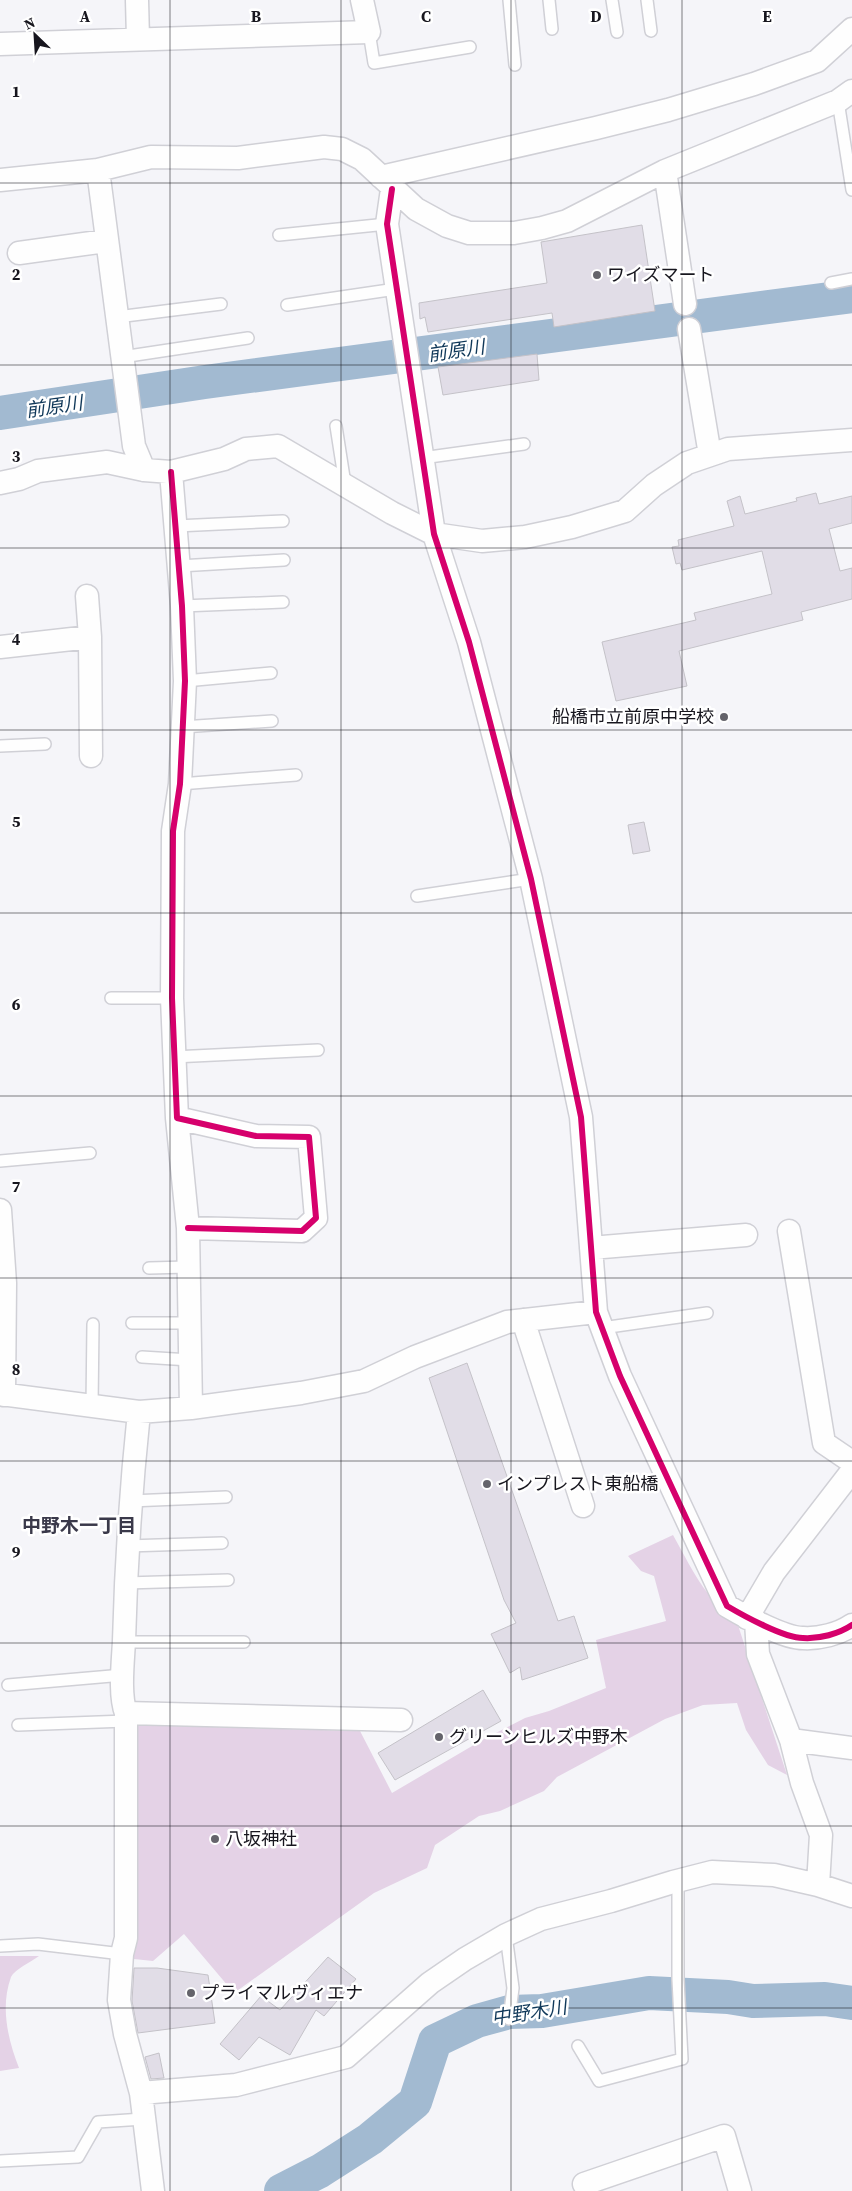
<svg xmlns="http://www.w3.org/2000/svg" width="852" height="2191" viewBox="0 0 852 2191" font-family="'Source Serif 4','Noto Sans JP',serif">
  <rect width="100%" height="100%" fill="#f5f5f9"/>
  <path fill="#e4d2e6" d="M673 1535C690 1565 705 1600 736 1619L787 1775 768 1765 746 1730 737 1703 703 1705 665 1719 557 1777 544 1791 500 1811 479 1816 435 1845 427 1868 374 1893 234 1993 184 1934 153 1961 134 1959 138 1725 360 1731 392 1793 484 1739 525 1718 549 1711 606 1688 596 1640 666 1621 654 1576 641 1571 628 1556Z
    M0 1956H39C31 1962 15 1969 11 1977 0 2007 8 2040 19 2068L0 2071Z"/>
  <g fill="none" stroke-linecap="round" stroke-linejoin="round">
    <path stroke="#a2bad1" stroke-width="34" d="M0 413 205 382 852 296
      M281 2191 320 2171 370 2139 415 2102 435 2041 477 2021 509 2012 542 2011 649 1993 728 1997 753 2001 825 1999 852 2003"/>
  </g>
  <path fill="#e1dde7" stroke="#c4c2c8" d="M642 225 655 311 554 327 552 313 428 332 425 317 420 319 419 303 547 283 541 242Z
    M537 354 539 380 443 395 438 367Z
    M816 493 819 504 852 496V523L829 529 840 571 852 568V599L801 612 803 620 679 651 687 686 616 701 602 642 696 620 694 613 772 594 762 551 682 570 680 563 676 564 672 547 679 546 678 540 734 526 727 501 740 496 745 514 797 501 796 498Z
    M644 822 650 851 633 854 628 825Z
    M467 1363 558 1621 574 1616 588 1658 522 1680 520 1667 510 1673 491 1634 516 1623 504 1600 429 1378Z
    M483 1690 501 1721 395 1780 378 1753Z
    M328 1957 356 1979 324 2016 316 2010 290 2055 259 2037 239 2060 220 2044 261 1996 280 2010Z
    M134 1968H157L208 1975 215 2023 138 2033 132 2001Z
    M159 2053 164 2078 151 2079 145 2057Z"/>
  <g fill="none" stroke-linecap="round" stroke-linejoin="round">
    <g stroke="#d0d0d6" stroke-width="14">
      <path id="lane" d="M509 0 515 65
        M549 0 552 29
        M612 0 617 32
        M647 0 651 31
        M369 32 374 63 470 47
        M838 101 852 190
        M279 235 387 224
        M831 283 852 279
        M287 305 396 289
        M117 317 221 304
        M122 357 248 338
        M336 426 345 484
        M422 458 524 444
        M176 526 283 521
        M179 566 284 560
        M182 606 283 602
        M185 681 271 673
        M182 727 272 721
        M0 746 45 744
        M180 784 296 775
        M417 896 531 879
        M111 998H172
        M173 1057 318 1050
        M0 1161 90 1153
        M149 1268 188 1267
        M132 1323H189
        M602 1328 707 1313
        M142 1357 190 1360
        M92 1406 93 1324
        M130 1501 226 1497
        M127 1546 222 1543
        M126 1583 228 1580
        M124 1642H244
        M8 1685 123 1675
        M18 1725 126 1721
        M506 1935 513 1988 509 2019
        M0 1946 38 1944 122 1954
        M578 2046 599 2081 682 2059 678 1979V1881
        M0 2161 78 2157 98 2122 143 2119"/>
    </g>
    <g stroke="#d0d0d6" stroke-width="25">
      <path id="street" d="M137 0 138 39
        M0 44 369 32 362 0
        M98 170 134 446 144 470
        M665 171 685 304
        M381 177 596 128 668 110 754 84 817 61 852 29
        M0 180 98 170 151 157 238 158 324 147 342 149 362 159 416 209 447 226 469 233H514L542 228 567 221 665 171 838 101 852 91
        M392 189 387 224 434 534 469 642 531 879 581 1117 596 1312 620 1376 727 1606C744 1616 784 1638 803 1638 819 1639 839 1634 852 1625
        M19 253 106 241
        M689 329 710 455
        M171 472 182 606 185 681 180 784 173 831 172 998 177 1118 256 1136 309 1137 316 1218 302 1231 188 1228
        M0 483 19 479 38 471 107 462 144 470 171 472 224 459 246 449 278 446 392 513 434 534 482 541 525 537 572 527 625 511 654 485 687 463 728 449 852 440
        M87 596 90 637
        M0 647 90 637 91 756
        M177 1118 188 1228 191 1408
        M0 1210 5 1283 4 1395
        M789 1231 824 1443 852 1462
        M591 1248 746 1235
        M523 1320 583 1506
        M0 1394 139 1412 191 1408 301 1393 364 1381 415 1357 507 1322 596 1312
        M139 1412C131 1488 126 1564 124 1641 123 1661 119 1695 126 1713V1938L122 1954 119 2000 125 2034 141 2093 153 2191
        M747 1618 774 1572 852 1471
        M756 1621 758 1654 791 1740 802 1783 821 1835 818 1885
        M126 1713 401 1720
        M791 1740 852 1748
        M141 2093 236 2085 346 2057 430 1983 465 1959 506 1935 541 1919 611 1901 673 1882 712 1872 774 1875 818 1885 852 1896
        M584 2184 724 2136 740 2191"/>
    </g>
    <use href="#lane" stroke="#fefefe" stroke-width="11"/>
    <use href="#street" stroke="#fefefe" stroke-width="22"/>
    <g stroke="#fff" stroke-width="9">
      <path id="cycleway" d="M392 189 387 224 434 534 469 642 531 879 581 1117 596 1312 620 1376 727 1606C744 1616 784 1638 803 1638 819 1639 839 1634 852 1625
        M171 472 182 606 185 681 180 784 173 831 172 998 177 1118 256 1136 309 1137 316 1218 302 1231 188 1228"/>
    </g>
    <use href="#cycleway" stroke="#d6006c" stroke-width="6"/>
  </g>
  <path fill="none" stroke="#17161e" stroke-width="1" stroke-opacity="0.55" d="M170 0V2191M341 0V2191M511 0V2191M682 0V2191M0 183H852M0 365H852M0 548H852M0 730H852M0 913H852M0 1096H852M0 1278H852M0 1461H852M0 1643H852M0 1826H852M0 2008H852"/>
  <g fill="#65646b" stroke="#fff" stroke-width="2">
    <circle cx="597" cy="275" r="5"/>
    <circle cx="724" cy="717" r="5"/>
    <circle cx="487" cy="1484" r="5"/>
    <circle cx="439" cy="1737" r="5"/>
    <circle cx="215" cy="1839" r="5"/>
    <circle cx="191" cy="1993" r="5"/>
  </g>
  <g text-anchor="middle" stroke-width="5" stroke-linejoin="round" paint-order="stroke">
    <g font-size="18" fill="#17161e" stroke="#fff" text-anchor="start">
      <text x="607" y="281">ワイズマート</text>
      <text x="714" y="723" text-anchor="end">船橋市立前原中学校</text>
      <text x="497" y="1490">インプレスト東船橋</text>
      <text x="449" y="1743">グリーンヒルズ中野木</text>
      <text x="225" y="1845">八坂神社</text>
      <text x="201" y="1999">プライマルヴィエナ</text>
    </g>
    <g font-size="19" font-style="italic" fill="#103859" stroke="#fff">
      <text transform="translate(456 350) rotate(-8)" y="7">前原川</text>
      <text transform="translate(54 406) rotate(-8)" y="7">前原川</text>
      <text transform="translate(529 2012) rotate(-9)" y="7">中野木川</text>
    </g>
    <g font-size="19" font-weight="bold" fill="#3a394a" stroke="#fff">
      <text x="79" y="1532">中野木一丁目</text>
    </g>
  </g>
  <g font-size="16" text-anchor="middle" font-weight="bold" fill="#17161e" stroke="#fff" stroke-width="5" stroke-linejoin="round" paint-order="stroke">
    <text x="85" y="22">A</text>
    <text x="256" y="22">B</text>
    <text x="426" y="22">C</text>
    <text x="596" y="22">D</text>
    <text x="767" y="22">E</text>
    <text x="16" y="97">1</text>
    <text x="16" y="280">2</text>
    <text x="16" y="462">3</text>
    <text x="16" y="645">4</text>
    <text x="16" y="827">5</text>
    <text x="16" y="1010">6</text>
    <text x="16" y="1192">7</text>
    <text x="16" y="1375">8</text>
    <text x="16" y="1558">9</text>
  </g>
  <g transform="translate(35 35) rotate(335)" stroke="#ffffff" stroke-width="4" paint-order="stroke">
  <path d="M0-4L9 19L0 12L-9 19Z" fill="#17161e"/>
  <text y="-8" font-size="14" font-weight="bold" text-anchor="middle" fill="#17161e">N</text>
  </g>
</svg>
